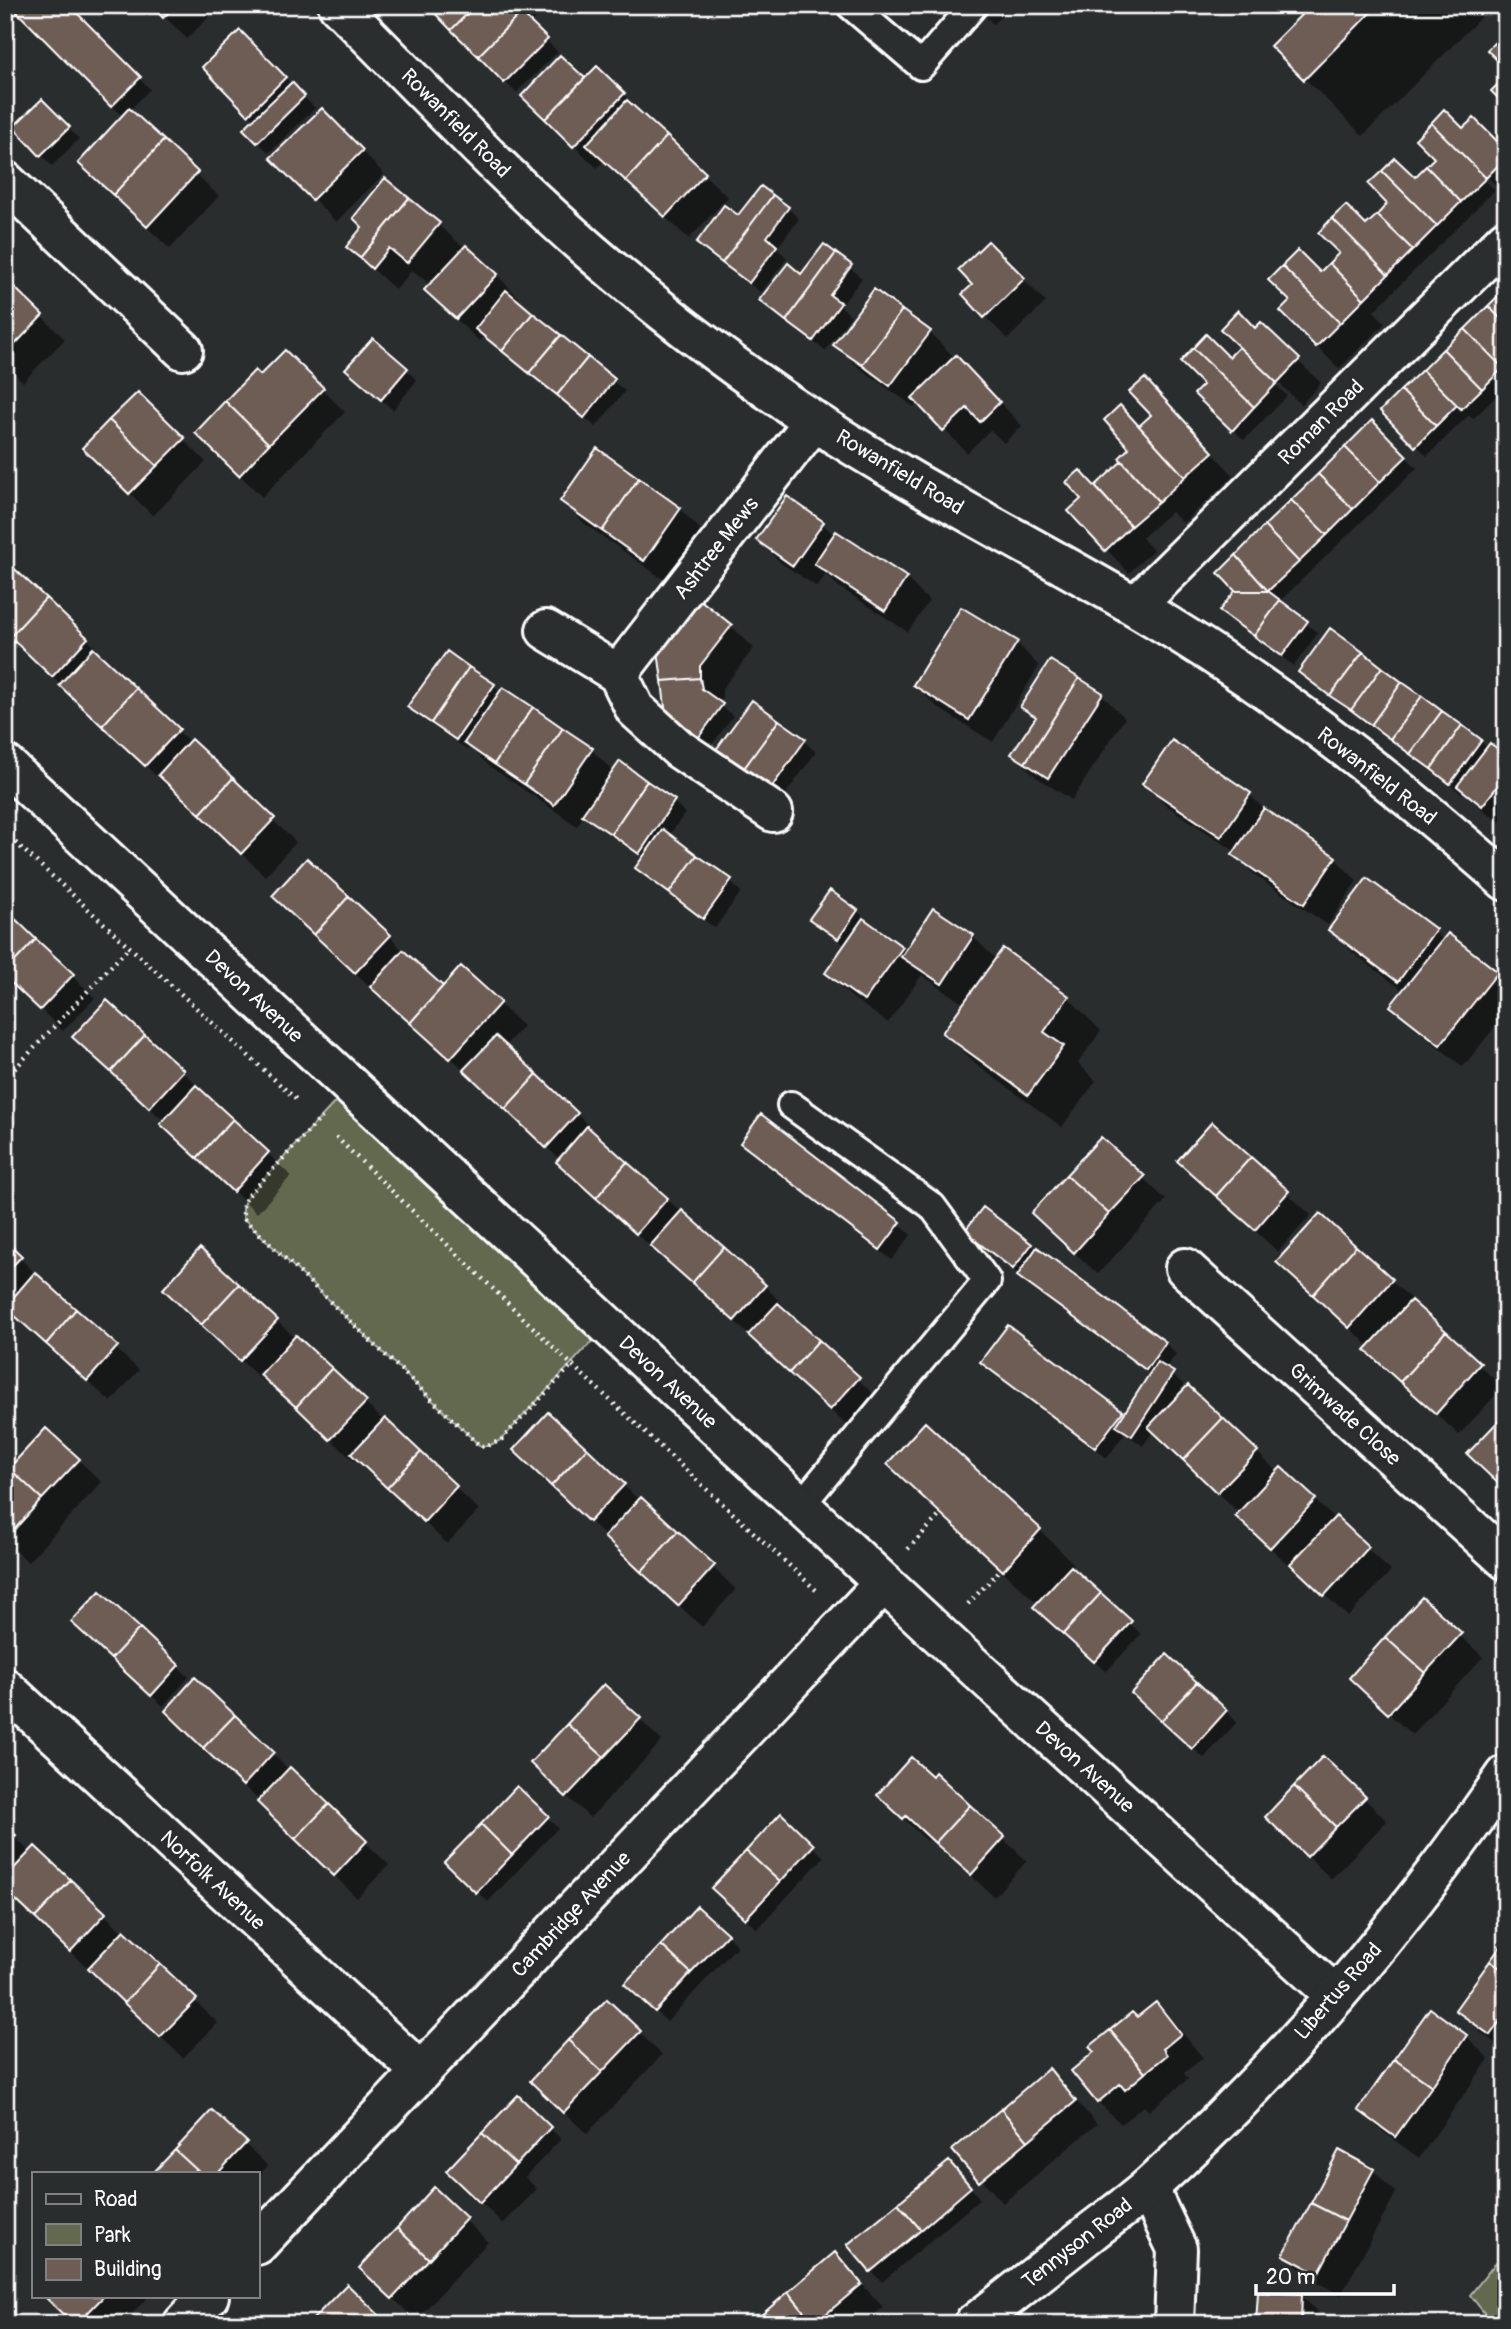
<svg xmlns="http://www.w3.org/2000/svg" width="1511" height="2329" viewBox="0 0 1511 2329" font-family="Pangolin,sans-serif">
  <rect width="100%" height="100%" fill="#2a2d2e"/>
  <filter id="ink" filterUnits="userSpaceOnUse"><feTurbulence type="fractalNoise" baseFrequency=".0143" numOctaves="2"/><feDisplacementMap in="SourceGraphic" scale="14" xChannelSelector="R" yChannelSelector="G"/><feConvolveMatrix kernelMatrix="1 2 1 2 8 2 1 2 1" color-interpolation-filters="sRGB"/></filter>
  <g filter="url(#ink)">
    <path fill="#62694f" stroke="#b0b4a7" stroke-width="2" d="M350 1086 607 1325 501 1440 488 1446H480L243 1218V1205L246 1198Z
      M1506 2250V2324H1493L1470 2295Z"/>
    <path fill="#0007" d="M12 5H67L150 89 129 111 219 196 170 249 103 186 123 117Z
      M153 5H221L187 39Z
      M430 5H534L542 13 530 24 558 52 516 93Z
      M974 5H1013L993 24Z
      M1294 5H1493L1363 136 1272 46 1304 15Z
      M240 32 315 108 269 153 246 129 255 120 204 67Z
      M560 58 585 81 597 68 646 117 645 119 728 197 689 239 604 161 597 168 523 96Z
      M42 101 79 139 52 166 15 127Z
      M322 110 384 174 336 222 273 158Z
      M1463 130 1506 152V195L1486 176H1481L1495 190 1374 311 1385 323 1339 369 1282 311Z
      M385 180 497 275 519 298 516 301 625 391 596 427 484 336 479 341 426 290 431 285 412 270 396 290 348 247 364 227Z
      M788 208 799 219 777 248 787 258 761 293 698 242 738 218Z
      M988 244 1046 302 1008 339 985 317 975 285Z
      M825 246 862 278 841 306 851 316 825 351 762 300 802 276Z
      M5 281 65 339 23 382 5 365Z
      M1506 291V387L1473 419 1469 415 1427 456 1382 411Z
      M1261 325 1321 383 1301 405 1272 376 1270 378 1287 396 1244 440 1196 394Z
      M929 332 952 355 942 369 979 380 1022 426 1004 443 990 430 967 453 918 402 914 407 858 367 836 344Z
      M285 352 345 412 262 497 197 433 260 378Z
      M406 369 417 380 393 410 359 380Z
      M138 394 206 462 153 516 84 448Z
      M1167 403 1234 476 1183 523 1171 512 1142 538 1153 550 1129 573 1070 511 1122 464 1131 449 1120 407 1140 428Z
      M1372 422 1417 468 1279 602 1318 633 1294 666 1233 621 1222 611Z
      M787 498 823 524 835 536 906 578 929 601 908 632 839 587 826 574 817 587 781 563 758 540Z
      M562 501 680 509 703 532 667 582 585 524Z
      M731 626 754 648 722 689V700L715 701 733 716 708 750 679 727 660 652Z
      M5 631 87 639 109 662 107 664 296 842 265 876 171 786 169 788 84 708Z
      M1017 643 1039 666 993 742 938 708 915 685Z
      M1051 662 1102 695 1125 718 1072 800 1036 777 1013 754 1036 720 1023 707Z
      M1301 672 1481 741 1488 749 1506 758V826L1482 809 1464 791 1462 794 1312 683Z
      M493 685 501 693 592 750 614 772 620 764 674 802 685 813 669 836 730 881 741 892 715 928 648 879 637 868 644 859 596 826 585 815 577 826 489 766 470 747 468 750 420 718 409 707Z
      M804 741 816 752 781 801 728 762Z
      M1145 783 1250 795 1268 813 1335 858 1357 881 1328 925 1257 877 1234 855 1236 852 1167 806Z
      M1368 880 1444 940 1497 973 1506 982V1013L1463 1067 1415 1028 1393 1006 1404 991 1353 953 1331 930Z
      M857 911 906 952 973 937 997 960 1003 951 1068 997 1101 1031 1078 1063 1096 1081 1062 1127 978 1066 945 1033 965 1005 922 975 888 1023 850 996 827 973 846 946 812 919Z
      M297 918 390 936 411 960 443 988 461 968 523 1026 505 1046 577 1114 599 1137 598 1138 765 1286 787 1309 785 1311 881 1401 854 1432 661 1254 660 1255 581 1184 558 1162 560 1160 475 1079 395 1010Z
      M5 975H72L95 998 63 1031Z
      M97 1059 182 1071 291 1176 257 1213 185 1147 165 1122Z
      M762 1117 900 1224 911 1235 892 1260 753 1154 742 1143Z
      M1212 1125 1311 1215 1278 1252 1180 1161Z
      M1102 1139 1166 1200 1098 1274 1056 1236Z
      M1320 1215 1392 1281 1415 1303 1413 1305 1503 1387 1459 1435 1390 1372 1370 1347 1278 1262Z
      M967 1232 1031 1245 1165 1343 1176 1354 1165 1369 1184 1385 1174 1399 1257 1452 1278 1473 1281 1469 1391 1571 1348 1617 1296 1567 1294 1570 1260 1538 1240 1514 1154 1430 1143 1446 1125 1433 1107 1458 994 1373 983 1362 1122 1412 1125 1415 1151 1375 1030 1287 1019 1275Z
      M5 1243 43 1281 139 1370 111 1402 5 1307Z
      M188 1312 277 1321 479 1510 447 1544 357 1458 354 1461 267 1379 264 1382Z
      M926 1424 1040 1530 1074 1564 1070 1568 1141 1634 1106 1672 1047 1618 1038 1604 889 1464Z
      M46 1430 102 1482 28 1562 5 1541V1475Z
      M538 1473 623 1485 736 1589 702 1627Z
      M100 1593 189 1677 163 1706 84 1633Z
      M1422 1600 1483 1657 1412 1735 1374 1700Z
      M195 1680 389 1865 357 1898 190 1733Z
      M1144 1704 1226 1711 1237 1722 1204 1758Z
      M639 1719 662 1741 590 1818 555 1785Z
      M935 1775 1027 1861 994 1897 930 1837 927 1841 902 1817Z
      M517 1788 558 1828 488 1902 446 1862Z
      M1364 1798 1387 1821 1331 1879 1268 1817Z
      M781 1816 824 1857 757 1929 724 1899Z
      M5 1828 31 1853 104 1914 218 2023 183 2058 8 1892 5 1894Z
      M727 1935 737 1946 667 2022 638 1995Z
      M1506 1942V2051L1480 2032 1458 2010Z
      M1156 2004 1178 2027 1203 2058 1184 2073 1188 2079 1149 2111 1144 2106 1121 2124 1098 2102 1137 2020Z
      M639 2032 662 2055 587 2134 555 2104Z
      M1466 2036 1489 2059 1419 2158 1383 2132 1360 2110Z
      M1049 2071 1097 2124 1003 2203 955 2150Z
      M518 2098 561 2139 525 2177 537 2189 503 2224 471 2193Z
      M212 2112 268 2166 257 2177V2173H155Z
      M1373 2170 1396 2193 1341 2295 1308 2277 1285 2255Z
      M960 2174 980 2199 882 2282 871 2271Z
      M434 2190 488 2242 416 2320 384 2290Z
      M835 2255 883 2307 864 2324H754Z
      M347 2286 385 2324H311Z
      M46 2296H149L122 2324H75Z
      M1302 2296 1324 2319V2324H1258Z"/>
    <path fill="#6e5d55" stroke="#fff" stroke-width="2" d="M10 5H69L141 77 111 107Z
      M151 5H176L163 18Z
      M427 5H476L451 30Z
      M476 5H513L521 13 478 56 451 30Z
      M1292 5H1378L1304 80 1270 46 1301 15Z
      M521 13 548 39 504 83 478 56Z
      M240 30 286 77 248 115 202 67Z
      M1506 31V69L1487 50Z
      M560 55 585 78 545 119 521 96Z
      M597 66 625 93 573 147 545 119Z
      M1506 76V106L1491 91Z
      M292 82 305 96 257 143 243 129Z
      M42 99 70 127 40 156 13 127Z
      M627 100 667 136 626 181 586 145Z
      M129 108 164 140 113 195 78 163Z
      M322 108 363 150 312 200 270 158Z
      M1444 109 1463 128 1474 118 1506 150V157L1486 178 1431 123Z
      M1431 123 1486 178 1461 202 1426 166 1434 158 1415 139Z
      M667 136 706 173 665 217 626 181Z
      M164 140 198 172 147 227 113 195Z
      M1395 158 1415 177 1426 166 1461 202 1437 226 1382 171Z
      M1382 171 1437 226 1413 250 1377 215 1387 204 1368 184Z
      M385 178 409 198 360 258 346 247 362 227 353 218Z
      M761 186 773 195 722 263 696 243 724 205 738 215Z
      M773 195 789 207 767 237 777 246 749 283 722 263Z
      M409 198 440 223 407 263 389 248 372 269 360 258Z
      M1346 205 1366 225 1377 215 1413 250 1388 275 1332 218Z
      M1332 218 1388 275 1364 299 1329 263 1339 253 1318 233Z
      M988 241 1025 278 984 318 962 294 972 285 958 270Z
      M824 244 836 253 786 321 759 300 788 263 801 274Z
      M466 245 498 274 456 319 424 290Z
      M1298 250 1320 272 1329 263 1364 299 1340 323 1282 266Z
      M836 253 852 265 830 295 841 303 813 341 786 321Z
      M1282 266 1340 323 1316 347 1280 311 1290 301 1268 280Z
      M5 278 13 286 5 294Z
      M13 286 43 315 5 355V294Z
      M1506 288V324L1488 306Z
      M874 289 902 310 862 365 833 345Z
      M506 290 533 313 502 351 475 329Z
      M1488 306 1506 324V366L1503 368 1465 329Z
      M902 310 931 331 890 386 862 365Z
      M1238 310 1255 328 1261 322 1300 359 1277 383 1220 329Z
      M533 313 561 335 529 373 502 351Z
      M1465 329 1503 368 1482 389 1443 349Z
      M1206 334 1229 357 1239 347 1277 383 1254 407 1193 348Z
      M561 335 588 357 557 395 529 373Z
      M373 338 408 368 381 400 345 369Z
      M1193 348 1254 407 1232 431 1194 394 1203 385 1180 362Z
      M1443 349 1482 389 1461 409 1422 370Z
      M285 350 324 388 269 444 225 401 255 370 260 375Z
      M956 355 1000 402 980 422 967 408 943 431 912 398Z
      M588 357 615 379 584 418 557 395Z
      M1422 370 1457 405 1436 426 1401 390Z
      M1145 378 1213 452 1185 477 1139 426 1151 415 1129 392Z
      M1401 390 1436 426 1415 447 1380 411Z
      M138 392 185 438 157 466 109 420Z
      M225 401 269 444 239 476 195 433Z
      M1120 405 1185 477 1159 502 1119 458 1129 448 1104 420Z
      M109 420 157 466 129 494 82 448Z
      M1372 420 1407 456 1380 482 1345 447Z
      M1345 447 1380 482 1353 509 1318 474Z
      M597 448 639 478 602 531 560 501Z
      M1122 461 1159 502 1131 526 1095 486Z
      M1080 470 1131 526 1105 551 1068 511 1081 499 1066 482Z
      M1318 474 1353 509 1327 535 1291 500Z
      M639 478 681 508 644 561 602 531Z
      M787 496 824 522 793 566 756 540Z
      M1291 500 1327 535 1299 562 1264 526Z
      M1264 526 1299 562 1268 591 1236 555Z
      M836 531 907 577 885 611 814 564Z
      M1236 555 1268 591H1235L1218 573Z
      M5 560 46 598 10 637 5 633Z
      M1235 591H1268L1280 600 1254 636 1219 611Z
      M46 598 88 638 52 677 10 637Z
      M699 599 732 625 700 666V678L662 681 658 651Z
      M1280 600 1308 621 1282 656 1254 636Z
      M961 607 1018 641 969 720 913 685Z
      M1330 628 1363 652 1330 696 1298 672Z
      M93 648 136 688 102 726 59 685Z
      M447 651 469 667 431 723 407 707Z
      M1363 652 1382 667 1351 710 1330 696Z
      M1050 660 1079 678 1025 763 1011 754 1036 717 1020 707Z
      M469 667 495 684 456 740 431 723Z
      M1382 667 1402 682 1371 725 1351 710Z
      M700 678 702 689 723 704 696 741 666 716 662 681Z
      M1079 678 1103 693 1048 778 1025 763Z
      M1402 682 1422 696 1390 739 1371 725Z
      M503 687 533 707 494 764 464 743Z
      M136 688 180 729 145 766 102 726Z
      M1422 696 1442 711 1410 754 1390 739Z
      M752 700 779 720 742 771 715 751Z
      M533 707 563 728 524 784 494 764Z
      M1442 711 1462 725 1431 769 1410 754Z
      M779 720 806 739 769 791 742 771Z
      M1462 725 1482 740 1450 784 1431 769Z
      M563 728 593 748 554 805 524 784Z
      M191 739 233 778 200 814 158 775Z
      M1172 740 1251 793 1221 837 1142 784Z
      M1490 743 1506 755V775L1482 806 1457 786Z
      M620 761 647 781 611 834 582 815Z
      M233 778 275 818 241 854 200 814Z
      M647 781 675 800 639 854 611 834Z
      M1264 808 1336 857 1304 904 1232 855Z
      M663 829 697 855 669 893 635 868Z
      M697 855 732 879 703 919 669 893Z
      M307 858 349 896 314 935 272 896Z
      M1367 878 1436 929 1398 982 1328 930Z
      M830 890 858 910 838 939 809 919Z
      M349 896 391 935 355 973 314 935Z
      M933 908 974 935 942 984 901 957Z
      M5 909 36 939 5 972Z
      M863 918 903 947 864 1001 825 973Z
      M1448 933 1498 972 1440 1045 1390 1006Z
      M36 939 74 974 40 1010 5 977V972Z
      M1003 948 1069 996 1044 1032 1064 1046 1028 1095 942 1033Z
      M403 950 443 986 410 1023 370 987Z
      M461 966 501 1002 450 1059 410 1023Z
      M107 1000 145 1035 111 1072 72 1037Z
      M145 1035 184 1070 149 1108 111 1072Z
      M496 1036 537 1074 505 1109 463 1070Z
      M537 1074 578 1113 546 1148 505 1109Z
      M196 1085 233 1119 197 1158 160 1124Z
      M761 1114 901 1222 880 1250 740 1143Z
      M233 1119 269 1152 233 1192 197 1158Z
      M1212 1122 1251 1157 1216 1196 1177 1161Z
      M587 1126 627 1162 596 1198 556 1162Z
      M1101 1137 1145 1176 1109 1214 1066 1175Z
      M1251 1157 1289 1191 1255 1230 1216 1196Z
      M627 1162 668 1198 636 1234 596 1198Z
      M1066 1175 1109 1214 1074 1253 1031 1213Z
      M983 1207 1032 1244 1013 1269 964 1232Z
      M682 1210 724 1247 692 1283 650 1246Z
      M1320 1213 1356 1246 1313 1295 1276 1262Z
      M5 1240 22 1256 5 1274Z
      M1356 1246 1393 1279 1349 1328 1313 1295Z
      M724 1247 766 1285 734 1321 692 1283Z
      M1037 1247 1166 1342 1146 1370 1017 1276Z
      M200 1248 239 1284 201 1325 163 1289Z
      M35 1272 76 1309 46 1344 5 1307Z
      M239 1284 278 1320 240 1361 201 1325Z
      M1411 1300 1446 1331 1400 1382 1365 1350Z
      M778 1303 819 1340 789 1373 748 1335Z
      M76 1309 118 1346 87 1381 46 1344Z
      M1008 1325 1123 1411 1095 1448 980 1362Z
      M1446 1331 1481 1363 1436 1414 1400 1382Z
      M296 1335 332 1368 296 1407 260 1375Z
      M819 1340 860 1377 830 1410 789 1373Z
      M1157 1362 1174 1372 1132 1436 1116 1426Z
      M332 1368 367 1401 330 1440 296 1407Z
      M1188 1385 1223 1418 1183 1460 1148 1427Z
      M548 1412 587 1448 551 1486 513 1450Z
      M1506 1413V1491L1467 1454Z
      M385 1418 421 1452 387 1488 351 1454Z
      M1223 1418 1258 1451 1217 1493 1183 1460Z
      M925 1422 1041 1529 1003 1571 887 1464Z
      M46 1428 80 1459 42 1499 9 1468Z
      M587 1448 625 1484 589 1522 551 1486Z
      M421 1452 457 1486 424 1522 387 1488Z
      M1281 1467 1316 1499 1270 1548 1235 1516Z
      M9 1468 42 1499 5 1540V1472Z
      M641 1497 678 1531 641 1572 604 1537Z
      M1336 1516 1369 1547 1324 1596 1290 1564Z
      M678 1531 715 1565 678 1606 641 1572Z
      M1071 1566 1101 1593 1063 1634 1033 1607Z
      M100 1591 140 1628 111 1659 71 1622Z
      M1101 1593 1132 1621 1094 1662 1063 1634Z
      M1422 1597 1462 1633 1425 1673 1385 1637Z
      M140 1628 179 1665 151 1696 111 1659Z
      M1385 1637 1425 1673 1388 1714 1349 1678Z
      M1167 1654 1197 1682 1161 1721 1131 1693Z
      M195 1677 235 1715 203 1748 165 1711Z
      M1197 1682 1227 1710 1192 1749 1161 1721Z
      M604 1684 641 1718 604 1757 567 1724Z
      M235 1715 274 1752 243 1786 203 1748Z
      M567 1724 604 1757 566 1797 530 1763Z
      M1323 1756 1366 1797 1336 1827 1294 1786Z
      M911 1757 932 1776 935 1772 970 1805 935 1843 906 1816 903 1819 877 1795Z
      M290 1767 329 1804 295 1839 257 1802Z
      M517 1786 549 1816 512 1855 481 1824Z
      M1294 1786 1336 1827 1307 1857 1265 1817Z
      M329 1804 367 1841 334 1876 295 1839Z
      M970 1805 1005 1837 971 1875 935 1843Z
      M781 1813 814 1845 780 1882 746 1851Z
      M481 1824 512 1855 476 1893 444 1862Z
      M5 1826 16 1835 5 1847Z
      M35 1846 71 1880 35 1918 5 1890V1878Z
      M746 1851 780 1882 745 1919 711 1888Z
      M71 1880 106 1913 70 1952 35 1918Z
      M697 1906 728 1934 691 1973 661 1945Z
      M124 1930 160 1964 124 2003 88 1968Z
      M1506 1939V1972L1490 1961Z
      M661 1945 691 1973 655 2012 624 1984Z
      M1490 1961 1506 1972V2013L1490 2035 1455 2010Z
      M160 1964 197 1999 160 2037 124 2003Z
      M607 1999 641 2031 602 2072 568 2040Z
      M1156 2002 1181 2034 1163 2049 1167 2055 1145 2073 1110 2030 1132 2012 1137 2017Z
      M1430 2008 1467 2035 1432 2086 1394 2059Z
      M1110 2030 1145 2073 1125 2090 1120 2084 1097 2103 1071 2071 1094 2052 1089 2047Z
      M568 2040 602 2072 563 2113 530 2081Z
      M1394 2059 1432 2086 1395 2137 1358 2110Z
      M1049 2068 1076 2101 1028 2141 1001 2109Z
      M518 2095 551 2127 516 2165 482 2133Z
      M1001 2109 1028 2141 979 2182 952 2150Z
      M212 2110 247 2142 218 2173H200L175 2150Z
      M482 2133 516 2165 480 2203 446 2171Z
      M175 2150 200 2173H153Z
      M1339 2150 1374 2169 1346 2221 1311 2203Z
      M949 2161 971 2187 921 2230 898 2203Z
      M434 2187 467 2218 429 2259 397 2228Z
      M898 2203 921 2230 870 2272 847 2245Z
      M1311 2203 1346 2221 1318 2274 1283 2255Z
      M397 2228 429 2259 392 2299 359 2268Z
      M835 2252 862 2284 814 2324 788 2292Z
      M347 2284 381 2317 375 2324 309 2323Z
      M788 2292 814 2324H751Z
      M1258 2292 1302 2294 1301 2324H1256Z
      M44 2296H104L77 2324H73Z"/>
    <g fill="none" stroke-linecap="round" stroke-linejoin="round">
      <g stroke="#fff" stroke-width="32">
        <path id="service" d="M850 5 921 66 974 5
          M791 1105 932 1206 987 1281 801 1505"/>
      </g>
      <g stroke="#fff" stroke-width="44">
        <path id="minor" d="M338 5C421 88 502 175 591 252 662 313 736 370 814 421 917 488 1027 543 1133 605 1266 682 1391 779 1506 881
          M5 181 183 350
          M1135 606 1506 239
          M546 630 618 674
          M5 764 961 1655 1336 1996
          M773 812 679 749 635 709 618 674 814 421
          M1185 1268 1506 1560
          M5 1688 421 2072
          M1148 2188 1177 2249 1174 2324
          M257 2245 884 1583
          M183 2324 209 2296"/>
      </g>
      <g stroke="#fff" stroke-width="44">
        <path id="tertiary" d="M974 2324C1013 2293 1052 2263 1091 2232 1110 2217 1131 2203 1149 2187 1285 2066 1403 1924 1506 1775"/>
      </g>
      <path stroke="#fff" stroke-width="4.5" stroke-dasharray="2 5" stroke-linecap="butt" d="M5 833 299 1102
        M5 1079 129 947
        M322 1117 246 1198 243 1205V1218L480 1446H488L501 1440 574 1363
        M336 1137 572 1365 817 1591
        M908 1549 941 1514
        M968 1604 1001 1569"/>
      <use href="#service" stroke="#2a2d2e" stroke-width="26"/>
      <use href="#minor" stroke="#2a2d2e" stroke-width="38"/>
      <use href="#tertiary" stroke="#2a2d2e" stroke-width="38"/>
    </g>
  </g>
  <g text-anchor="middle" stroke-width="6" stroke-linejoin="round" paint-order="stroke">
    <g font-size="21" fill="#fff" stroke="#2a2d2e">
      <text transform="translate(456 123) rotate(45)" y="7">Rowanfield Road</text>
      <text transform="translate(1321 422) rotate(-45)" y="7">Roman Road</text>
      <text transform="translate(900 472) rotate(31)" y="7">Rowanfield Road</text>
      <text transform="translate(716 548) rotate(-52)" y="7">Ashtree Mews</text>
      <text transform="translate(1377 776) rotate(38)" y="7">Rowanfield Road</text>
      <text transform="translate(254 996) rotate(43)" y="7">Devon Avenue</text>
      <text transform="translate(668 1382) rotate(43)" y="7">Devon Avenue</text>
      <text transform="translate(1345 1414) rotate(42)" y="7">Grimwade Close</text>
      <text transform="translate(1085 1767) rotate(42)" y="7">Devon Avenue</text>
      <text transform="translate(213 1880) rotate(43)" y="7">Norfolk Avenue</text>
      <text transform="translate(571 1914) rotate(-47)" y="7">Cambridge Avenue</text>
      <text transform="translate(1338 1991) rotate(-49)" y="7">Libertus Road</text>
      <text transform="translate(1077 2243) rotate(-38)" y="7">Tennyson Road</text>
    </g>
  </g>
  <rect width="1511" height="2329" fill="none" stroke="#2a2d2e" stroke-width="28"/>
  <rect x="14" y="14" width="1483" height="2301" fill="none" stroke="#fff" stroke-width="2.5" filter="url(#ink)"/>
  <rect x="32" y="2172" width="228" height="126" fill="#2a2d2e" stroke="#7f8182" stroke-width="2"/>
  <rect x="46" y="2194" width="35" height="10" fill="#2a2d2e" stroke="#7f8182" stroke-width="2"/>
  <text x="94" y="2206" font-size="21" fill="#ffffff">Road</text>
  <rect x="46" y="2224" width="35" height="21" fill="#62694f" stroke="#7f8182" stroke-width="2"/>
  <text x="94" y="2242" font-size="21" fill="#ffffff">Park</text>
  <rect x="46" y="2259" width="35" height="21" fill="#6e5d55" stroke="#7f8182" stroke-width="2"/>
  <text x="94" y="2276" font-size="21" fill="#ffffff">Building</text>
  <path d="M1256 2284v10h138v-10" fill="none" stroke="#ffffff" stroke-width="3.5"/>
  <text x="1266" y="2284" font-size="21" fill="#ffffff" stroke="#2a2d2e" stroke-width="5" paint-order="stroke">20 m</text>
</svg>
